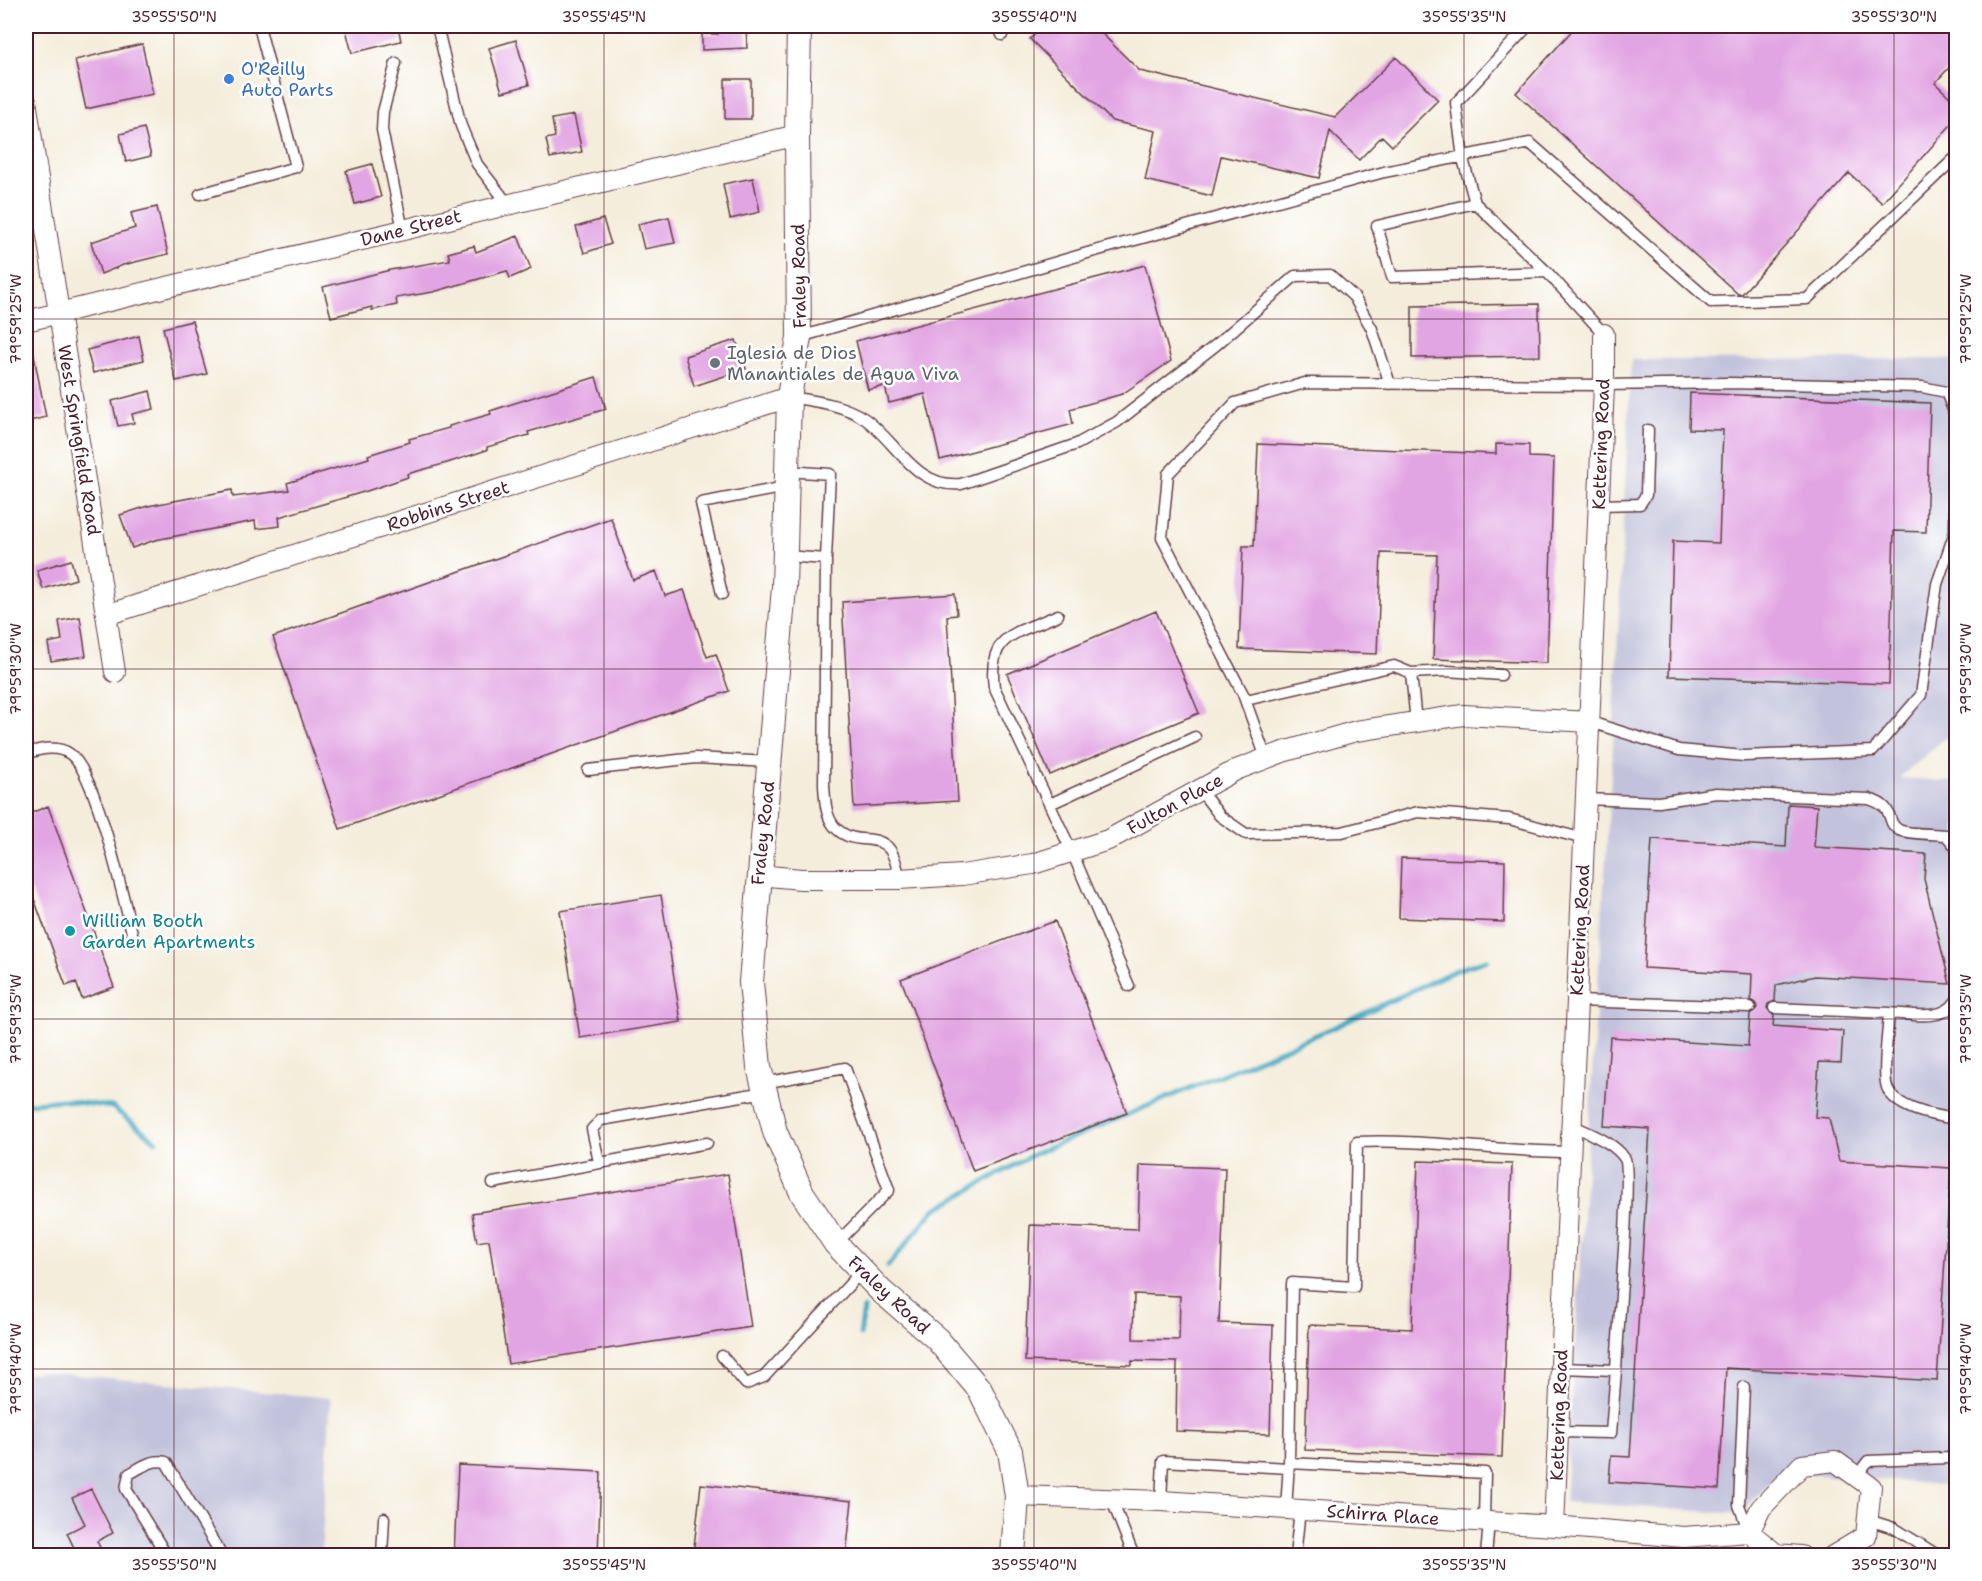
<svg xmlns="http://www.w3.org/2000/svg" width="1982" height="1581" viewBox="0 0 1982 1581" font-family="'Shantell Sans',sans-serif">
  <rect width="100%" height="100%" fill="#fff"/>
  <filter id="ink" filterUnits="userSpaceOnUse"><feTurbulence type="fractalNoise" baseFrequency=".0167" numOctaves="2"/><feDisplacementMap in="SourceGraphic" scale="12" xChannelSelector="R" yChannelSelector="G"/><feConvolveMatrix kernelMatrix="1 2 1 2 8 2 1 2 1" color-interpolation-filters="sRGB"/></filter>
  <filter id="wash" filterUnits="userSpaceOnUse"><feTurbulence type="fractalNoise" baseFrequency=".008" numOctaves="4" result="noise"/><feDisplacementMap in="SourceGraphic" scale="24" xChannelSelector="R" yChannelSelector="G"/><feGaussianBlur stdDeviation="1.35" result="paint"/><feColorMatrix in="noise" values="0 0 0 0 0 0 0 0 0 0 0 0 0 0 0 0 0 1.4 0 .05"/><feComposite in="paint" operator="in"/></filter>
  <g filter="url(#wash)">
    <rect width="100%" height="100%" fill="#f4eddb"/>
    <path fill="#c2c2dc" d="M1956 359V729L1899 778 1956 782V1486L1779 1472 1741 1514 1565 1502 1612 760 1631 360Z
      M41 1372 331 1398 321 1555H26V1374Z"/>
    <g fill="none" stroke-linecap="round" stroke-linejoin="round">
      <path stroke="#42a8c2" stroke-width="5" d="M26 1104 61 1100 112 1107 156 1141
        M888 1266 934 1210 1034 1154 1335 1027 1456 970 1487 960
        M860 1335 864 1309"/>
    </g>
    <g id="blocks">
      <path fill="#e2a5e3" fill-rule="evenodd" d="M345 26H398L401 41 352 53Z
        M717 26H746L747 48 702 50V34H718Z
        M1043 26H1094L1140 71 1335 117 1396 57 1438 100 1392 146 1382 136 1359 160 1330 131 1319 178 1221 156 1212 196 1145 180 1156 131 1112 121 1030 39Z
        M1576 26H1956V60L1935 83 1956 103V119L1882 203 1849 173 1742 294H1738L1516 93Z
        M516 40 529 85 502 92 489 48Z
        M142 44 153 94 86 109 75 60Z
        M725 79H751V119H725Z
        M574 115 582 152 550 158 546 139 555 137 552 119Z
        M144 128 151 156 126 162 120 134Z
        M372 164 381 197 355 204 346 171Z
        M753 178 760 212 730 219 723 184Z
        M157 207 168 254 123 265 101 274 91 242 135 228 131 213Z
        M669 217 675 243 644 249 638 224Z
        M603 219 611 244 584 253 576 227Z
        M518 236 531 269 510 278 507 271 433 292 396 298 397 305 372 310V307L331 317 323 287 390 270 450 260 448 253 474 246 476 252Z
        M1145 265 1171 361 1122 394 1070 409 1073 424 940 460 925 394 889 403 885 386 868 390 856 341Z
        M1539 304 1540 356 1412 358V306Z
        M192 321 207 374 176 381 163 328Z
        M139 336 144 360 93 373 87 350Z
        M736 340 746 369 694 386 685 356Z
        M33 351 46 417 26 422V352Z
        M596 377 606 409 528 432 529 435 487 447V450L447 463 407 474 408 477 367 491 279 517 280 526 256 529 255 521 155 540 132 548 120 515 148 506 232 490 233 497 289 490 287 483 369 458 368 455 410 442 409 439 449 428V426L491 414 490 411Z
        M150 391 154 409 132 414 134 423 118 426 112 401Z
        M1690 393 1930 403 1926 532 1894 531 1889 684 1669 676 1673 541 1719 543 1723 430 1689 429Z
        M1258 444 1496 454V444L1529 445V457L1554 458 1547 663 1433 659 1437 555 1381 553 1377 654 1239 649 1243 546H1254Z
        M611 518 633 580 656 571 665 596 684 590 707 657 716 654 729 691 340 829 273 637Z
        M71 560 76 579 43 589 37 570Z
        M955 594 957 615 947 616 958 801 854 807 842 602Z
        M1156 611 1199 713 1050 775 1007 674Z
        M80 617 86 656 51 661 48 643 62 640 59 621Z
        M1788 804 1817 806 1814 847 1926 854 1924 879 1950 984 1815 976 1776 985 1775 1001 1768 1004 1767 1008 1774 1016 1773 1026 1843 1031 1841 1063 1819 1062 1815 1117 1829 1118 1839 1161 1951 1168 1937 1381 1726 1368 1719 1489 1609 1482 1611 1456 1630 1457 1650 1129 1604 1126 1610 1037 1748 1046 1750 1014 1757 1008 1756 1003 1751 1000 1752 974 1644 968 1652 839 1786 847Z
        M48 806 114 987 82 999 76 982 66 986 26 877V815Z
        M1401 858 1505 861 1504 922 1399 918Z
        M661 895 681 1022 580 1038 560 911Z
        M1055 921 1127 1113 973 1171 901 979Z
        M1418 1161 1512 1164 1502 1457 1305 1450 1309 1325 1412 1329Z
        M1140 1165 1225 1168 1219 1323 1273 1325 1270 1434 1176 1431 1177 1362 1132 1361V1365L1025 1361 1030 1225 1138 1229ZM1134 1294 1180 1296 1179 1340 1133 1339Z
        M728 1174 751 1327 508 1364 489 1240 477 1242 472 1213Z
        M458 1465 601 1472 598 1556H454Z
        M701 1484 852 1501 846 1556H693Z
        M91 1489 113 1533 97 1541 104 1556H78L67 1533 85 1524 72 1498Z"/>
    </g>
  </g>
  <g filter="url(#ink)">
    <use href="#blocks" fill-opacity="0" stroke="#643e45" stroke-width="1.5"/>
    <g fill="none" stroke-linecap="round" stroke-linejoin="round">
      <g stroke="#643e45" stroke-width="13">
        <path id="service" d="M437 26 461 126 477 164 508 204
          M999 26 1002 35
          M1528 26 1456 103 1463 159 1475 203 1547 272 1604 334
          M396 63 383 112 382 130 403 230
          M200 194 296 167 259 26
          M1475 203 1377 226 1392 277 1547 272
          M800 337 1091 252 1384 172 1530 143 1711 302 1807 299 1956 157
          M789 397C814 401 843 404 865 419 896 441 916 489 961 484L1077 444 1117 422 1216 345 1295 276 1330 275 1354 297 1372 329 1390 384
          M787 471 830 474 826 559 824 785C825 798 825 815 834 826 859 855 891 817 899 879
          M1599 505 1640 504 1646 495 1648 430
          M785 556 826 559
          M722 594 701 503 786 487
          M1058 615C1017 634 987 633 994 687L1072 852 1129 986
          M1411 673 1447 671 1501 675
          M1246 700 1394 666 1411 673 1416 722
          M26 754C39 749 57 745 70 754 97 773 125 906 134 941
          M1266 758 1243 694 1162 538 1168 474 1235 403 1305 383 1604 385 1729 383 1922 387 1946 392 1956 417 1955 532 1937 584 1921 695 1873 751 1744 756 1679 750 1590 722
          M588 770 696 758 769 762
          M1200 790 1220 816 1246 834 1342 832 1418 812 1509 819 1584 839
          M1586 799 1659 802 1716 793 1869 799C1898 808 1884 822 1899 830 1906 834 1936 834 1946 835L1956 847
          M1050 804 1195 737
          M1577 1001 1750 1007
          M1774 1008 1889 1013C1888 1034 1883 1064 1886 1083 1890 1109 1936 1116 1956 1119
          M1889 1013C1911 1014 1944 1022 1956 1001
          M763 1083 845 1068 889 1190 836 1244
          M599 1162 592 1129 601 1120 765 1092
          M493 1183 707 1143
          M722 1356 746 1384 764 1377 862 1271
          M1561 1368 1616 1370C1617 1342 1632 1171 1625 1159 1614 1142 1590 1134 1572 1125
          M1744 1387 1739 1505 1749 1532
          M1558 1432 1611 1433 1616 1370
          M1289 1463 1292 1283 1354 1287 1357 1142C1429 1139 1499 1152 1571 1152
          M1856 1477 1868 1461 1949 1458 1956 1453
          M1111 1498 1133 1554 1151 1556
          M1161 1501 1163 1461 1288 1468
          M1286 1509 1289 1463 1485 1473 1484 1521
          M1868 1520 1894 1528 1939 1556
          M167 1556 126 1489 129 1474C142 1467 151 1459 166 1462L222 1556
          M382 1556 384 1518
          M1295 1556 1300 1510
          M1486 1556 1489 1522"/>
      </g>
      <g stroke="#643e45" stroke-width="22">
        <path id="minor" d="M26 101 115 672
          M26 321 797 135
          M106 615 789 397
          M758 875 801 879H899L962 875 1033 864 1108 840 1236 770 1283 752 1356 731 1463 715 1590 722
          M1017 1496 1161 1501 1554 1526 1684 1537 1749 1532
          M1554 1526 1604 385V334
          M1801 1556 1776 1554 1749 1532 1761 1508 1802 1465 1835 1461 1871 1487 1866 1536 1833 1556"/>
      </g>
      <g stroke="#643e45" stroke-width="26">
        <path id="tertiary" d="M799 26 797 135 799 337 789 397 784 587 751 982 759 1067 775 1132 802 1193 836 1244 881 1291 937 1339 980 1390 1010 1451 1017 1496 1013 1556"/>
      </g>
      <use href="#service" stroke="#fff" stroke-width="10"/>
      <use href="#minor" stroke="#fff" stroke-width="20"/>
      <use href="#tertiary" stroke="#fff" stroke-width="24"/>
    </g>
  </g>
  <path fill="none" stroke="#4a1f2b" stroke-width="1.5" stroke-opacity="0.45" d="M174 26V1556M604 26V1556M1034 26V1556M1464 26V1556M1894 26V1556M26 319H1956M26 669H1956M26 1019H1956M26 1369H1956"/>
  <circle fill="#3f7fe0" stroke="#fff" stroke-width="2" cx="229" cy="79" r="6"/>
  <circle fill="#6b7280" stroke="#fff" stroke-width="2" cx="715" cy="363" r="6"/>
  <circle fill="#0f9aa8" stroke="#fff" stroke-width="2" cx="70" cy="931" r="6"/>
  <g text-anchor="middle" stroke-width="5" stroke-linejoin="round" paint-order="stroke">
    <g font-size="18" fill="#366cbe" stroke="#fff" text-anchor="start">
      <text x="241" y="75">O'Reilly<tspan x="241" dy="21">Auto Parts</tspan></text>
    </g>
    <g font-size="18" fill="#4a1f2b" stroke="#fff">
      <text transform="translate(411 228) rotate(-14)" y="6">Dane Street</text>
      <text transform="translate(799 276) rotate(-91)" y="6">Fraley Road</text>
      <text transform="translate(79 440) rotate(81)" y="6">West Springfield Road</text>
      <text transform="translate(1601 444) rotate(-88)" y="6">Kettering Road</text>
      <text transform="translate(448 506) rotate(-18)" y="6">Robbins Street</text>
      <text transform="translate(1175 804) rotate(-29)" y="6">Fulton Place</text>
      <text transform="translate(763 833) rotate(-84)" y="6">Fraley Road</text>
      <text transform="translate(1580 930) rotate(-87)" y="6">Kettering Road</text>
      <text transform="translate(889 1295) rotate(43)" y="6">Fraley Road</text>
      <text transform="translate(1559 1415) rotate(-88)" y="6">Kettering Road</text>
      <text transform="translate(1383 1515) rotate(4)" y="6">Schirra Place</text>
    </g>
    <g font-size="18" fill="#5b616d" stroke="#fff" text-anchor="start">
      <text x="727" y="359">Iglesia de Dios<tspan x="727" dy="21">Manantiales de Agua Viva</tspan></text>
    </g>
    <g font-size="18" fill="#0d838f" stroke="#fff" text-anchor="start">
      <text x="82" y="927">William Booth<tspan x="82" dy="21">Garden Apartments</tspan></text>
    </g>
  </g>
  <rect width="1982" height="1581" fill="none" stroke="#fff" stroke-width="66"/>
  <rect x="33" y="33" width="1916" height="1515" fill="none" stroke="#4a1f2b" stroke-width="2"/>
  <g font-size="15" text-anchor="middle" fill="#4a1f2b">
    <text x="174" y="22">35°55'50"N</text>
    <text x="604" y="22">35°55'45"N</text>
    <text x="1034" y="22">35°55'40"N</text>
    <text x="1464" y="22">35°55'35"N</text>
    <text x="1894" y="22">35°55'30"N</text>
    <text transform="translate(1966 319) rotate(-90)" y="5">79°59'25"W</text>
    <text transform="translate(16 319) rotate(-90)" y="5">79°59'25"W</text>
    <text transform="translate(1966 669) rotate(-90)" y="5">79°59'30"W</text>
    <text transform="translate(16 669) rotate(-90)" y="5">79°59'30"W</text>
    <text transform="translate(1966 1019) rotate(-90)" y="5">79°59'35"W</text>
    <text transform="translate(16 1019) rotate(-90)" y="5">79°59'35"W</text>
    <text transform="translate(1966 1369) rotate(-90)" y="5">79°59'40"W</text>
    <text transform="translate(16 1369) rotate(-90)" y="5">79°59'40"W</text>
    <text x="174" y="1570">35°55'50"N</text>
    <text x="604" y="1570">35°55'45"N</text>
    <text x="1034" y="1570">35°55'40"N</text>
    <text x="1464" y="1570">35°55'35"N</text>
    <text x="1894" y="1570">35°55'30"N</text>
  </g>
</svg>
